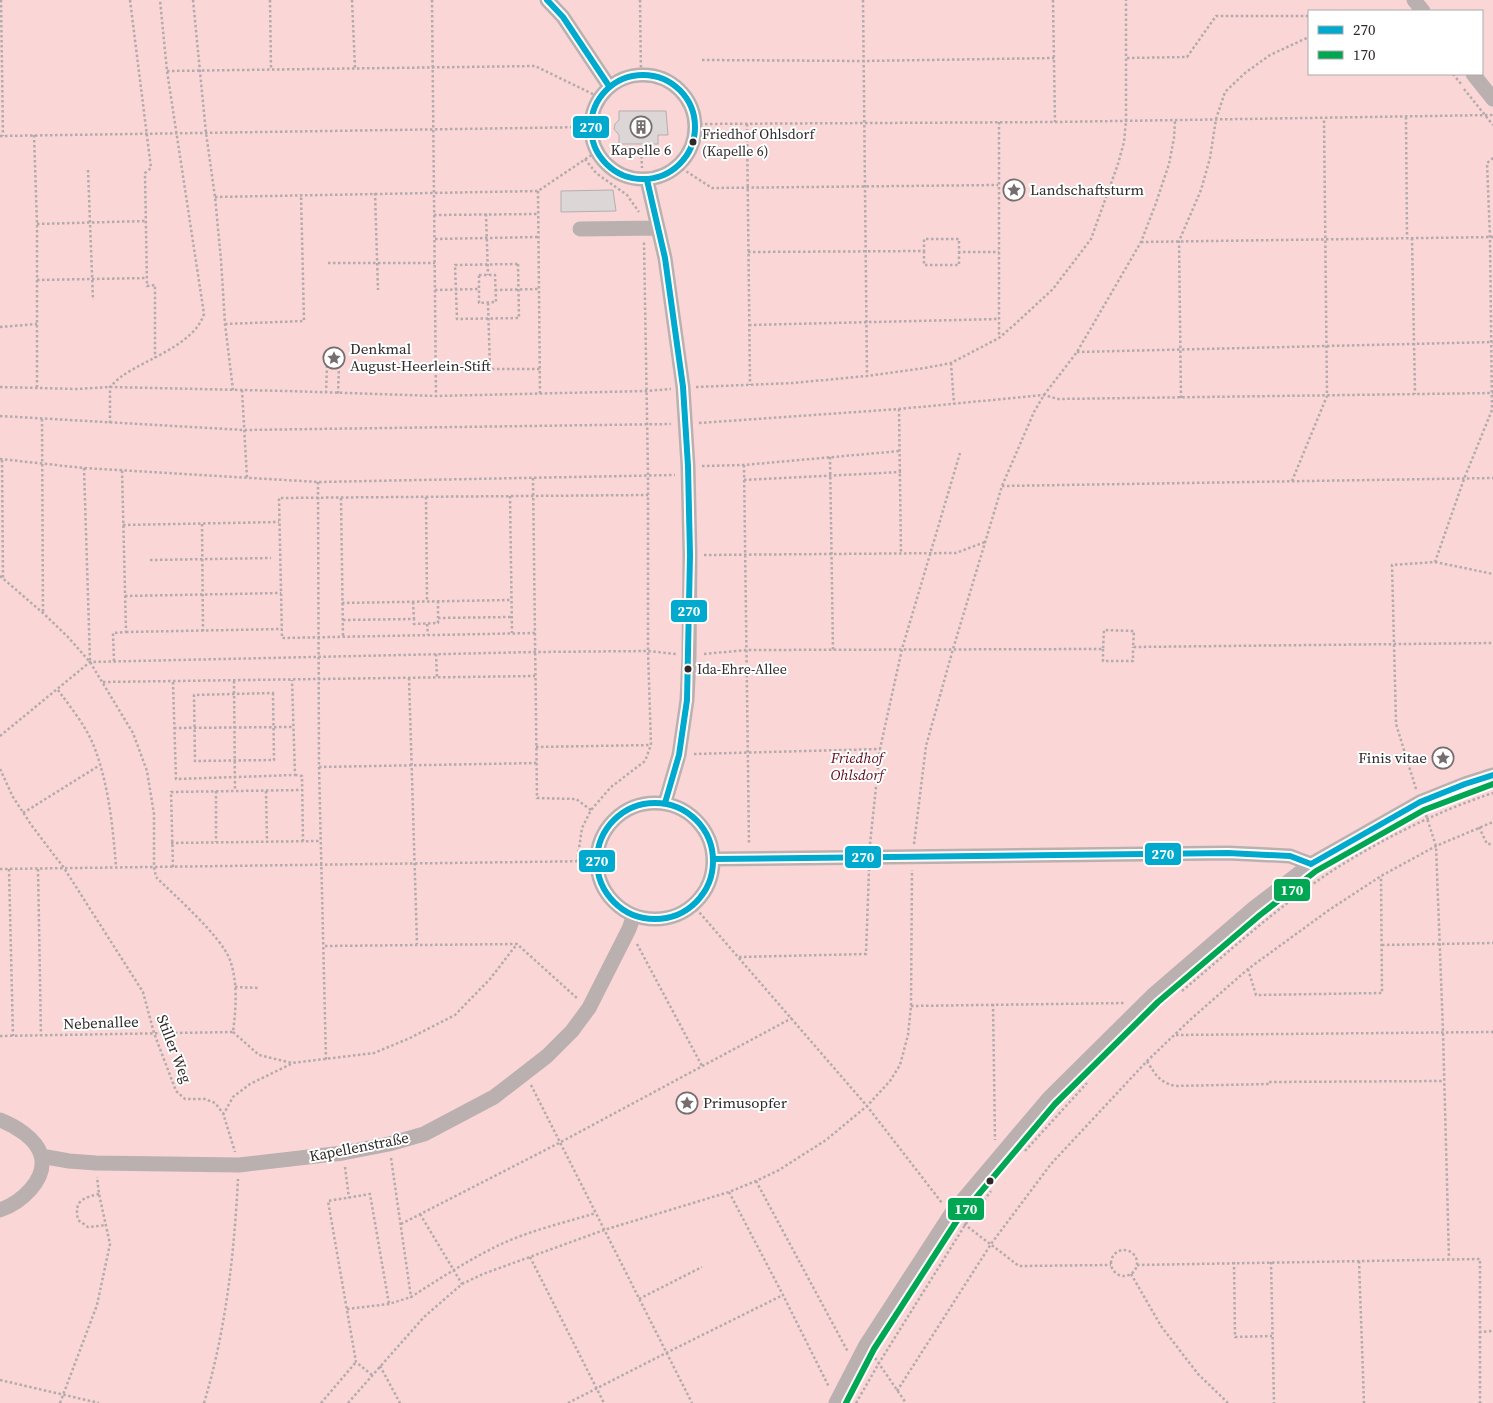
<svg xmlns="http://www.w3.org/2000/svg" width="1493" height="1403" viewBox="0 0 1493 1403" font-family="'Source Serif 4',serif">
  <rect width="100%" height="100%" fill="#f9efef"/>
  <path fill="#fad6d7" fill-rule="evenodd" d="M0 0H1493V1403H0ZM1309 11H1482V74H1309Z"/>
  <path fill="#ddd6d6" stroke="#b5aeae" d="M619 111H666L668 135H658V144H619V135L614 129 615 124 619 120Z
    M613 190 616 211 561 212V191Z"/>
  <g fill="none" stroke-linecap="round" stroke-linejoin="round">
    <path stroke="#b3abab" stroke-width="2.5" stroke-dasharray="2.5 2.5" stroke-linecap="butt" d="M1 0 3 136
      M130 0 151 168 145 173 147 286 155 285V358
      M193 0 206 133 215 197 221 260 225 324 233 390
      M270 0 271 68
      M352 0 355 68
      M432 0 436 396
      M640 0 641 74
      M863 0 867 376
      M1053 0 1055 122
      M1127 58 1187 57 1216 16H1309
      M702 60 863 61 1054 58
      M167 71 535 66 599 97
      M1453 74 1461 84
      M1464 89 1493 125
      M1406 117 1407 238
      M999 122V338
      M695 124 1055 122 1493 115
      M747 124 750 385
      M34 135 37 224V389
      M0 136 589 127
      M641 146 642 168
      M585 159 596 173 627 195 639 212
      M678 166 712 188 998 185
      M88 170 93 300
      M538 191 540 394
      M375 193 378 290
      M215 197 538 191 596 152
      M486 214 488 275
      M434 215 539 214
      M37 224 146 221
      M1412 238 1415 394
      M435 239 538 237
      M1141 242 1493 237
      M924 251V265H959V253
      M748 252 924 251V239H959V252H999
      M328 263H435
      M518 264 519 318 457 319 455 265Z
      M479 275H495L496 302 479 303Z
      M37 280 147 278
      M435 290 478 289
      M495 290 539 289
      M488 303 490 369
      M225 324 304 321 301 194
      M749 325 999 319
      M0 327 37 324
      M1077 352 1493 342
      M951 363 954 404
      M437 369H540
      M0 387 77 389 110 387 287 391 436 396 646 391 671 389
      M696 387 793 383 867 376 925 368 951 363 999 338 1014 325 1053 289 1091 239 1118 164 1124 142 1126 121V0
      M242 390 247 478
      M326 393 327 365 339 366 338 394
      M1181 398 1179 241 1201 190 1210 158 1216 119 1225 92 1245 73 1270 55 1309 37
      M899 409 901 554
      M0 416 244 430 671 424
      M42 419 43 612
      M110 423V387C114 383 118 379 122 376 146 359 194 345 204 314L167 71 160 0
      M699 423 899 409 1044 395 1058 399 1493 393
      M830 457 833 650
      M0 459 84 468 318 482 675 475
      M2 460 3 578
      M744 465 749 845
      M702 466 744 465 900 451
      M84 468 90 661
      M533 478 537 798 576 799 591 810
      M744 480 901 472
      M1292 481 1327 396 1324 118
      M318 482 319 767 326 1060
      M1002 486 1493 478
      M510 496 512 633
      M426 497 427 601
      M341 498 343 636
      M202 524 203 631
      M123 525 279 522
      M704 555 956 553 985 542
      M150 560 271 558
      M1435 562 1493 574
      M0 576 43 613 68 637 90 662 133 733 147 771 154 814V867L156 877C175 896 221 936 230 960 238 983 236 1008 233 1032
      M125 596 281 593
      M438 601V618
      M413 602 414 619
      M342 603 511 600
      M343 620 414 619V624L438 623V618L511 617
      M427 624 428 635
      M126 632 282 629
      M535 633 282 638 279 498 648 495
      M1103 649V661H1133V647
      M436 654 437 677
      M704 654 747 650 1103 649 1104 630 1134 631 1133 647 1493 643
      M114 661 113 633 126 632 122 470
      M409 678 417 944
      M234 681 235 791
      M103 682 535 676
      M173 682 176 779 295 775 292 680
      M58 690C71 708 87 727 95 749 109 787 113 828 116 867
      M273 693 274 760 195 761 194 695Z
      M174 728 293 727
      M0 736 90 662 535 652 648 651 676 654
      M536 747 651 745
      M694 754 880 749
      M319 767 537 763
      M0 769 13 797 32 826 64 868 143 992 154 1033 176 1091 185 1099H205L215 1103 223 1113 235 1152
      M295 775 302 776 303 841
      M1416 789 1396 724 1392 565 1435 562 1464 479 1492 410 1490 237 1487 163 1493 158
      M216 791V842
      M266 791 267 842
      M23 813 100 765
      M1426 815 1436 846 1443 1032 1449 1259
      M1479 827 1487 844H1493
      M171 843 320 841
      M870 844 880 749 902 649 960 453
      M914 844 926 746 953 649 1002 486 1034 412 1044 395 1077 352 1141 242 1156 203 1169 164 1174 138 1175 121
      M577 862 582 828 591 810 611 787 645 761 651 745 648 651V475L644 242
      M173 867 171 792 302 790
      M0 869 597 861
      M9 869 13 1036
      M38 869 41 1036
      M693 905 867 1106 942 1203
      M637 944 702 1066
      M1382 945 1493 943
      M325 946 517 944 578 999
      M739 957 866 954 869 870
      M1248 969 1256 995 1382 993 1381 876
      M235 987 260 988
      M1182 991C1232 949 1281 904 1335 869 1384 838 1438 811 1493 793
      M993 1004 995 1140
      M911 1006 1125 1003
      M233 1032 259 1055 292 1063 374 1053 410 1038 455 1015 490 979 517 944
      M1176 1035 1493 1032
      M0 1036 233 1032
      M1147 1061C1155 1074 1159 1082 1175 1086L1269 1084V1082L1444 1081
      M531 1085 692 1403
      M223 1115 233 1097 250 1084 291 1064
      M1025 1151 1087 1083
      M391 1158 411 1297C439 1279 467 1261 497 1246 528 1231 563 1223 596 1213
      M345 1167 349 1198
      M756 1181 848 1352
      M729 1192 783 1295 829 1387
      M99 1194C82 1198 74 1201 78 1220L88 1227 107 1225
      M420 1214 462 1284
      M401 1224 559 1143 792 1018
      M964 1224 1019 1266 1111 1265
      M1111 1263a13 13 0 1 1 26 0a13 13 0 1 1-26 0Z
      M530 1257 604 1403
      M1359 1261 1364 1403
      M1234 1262 1235 1337 1272 1336
      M1271 1262 1274 1403
      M1137 1265 1480 1259V1403
      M1131 1274 1161 1326 1198 1374 1228 1403
      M639 1299 702 1267
      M347 1309 389 1304 411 1297
      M1479 1332 1493 1331
      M875 1358 906 1403
      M380 1366 400 1403
      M372 1375 356 1362 328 1201 370 1194 389 1304
      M0 1380 99 1403
      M897 1391 991 1244 1051 1164 1147 1061 1191 1019 1248 969 1329 910 1381 876 1436 846 1493 822
      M60 1403 97 1305 110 1244 99 1194 97 1177
      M204 1403C226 1330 234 1255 238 1179
      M321 1403 356 1362
      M348 1403 424 1317 462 1284 483 1274 604 1230 729 1192 756 1181 779 1170 826 1140 867 1106 890 1081 900 1065 908 1035 911 1006 912 870
      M568 1403 666 1353 783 1295
      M856 1403 879 1363 965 1225 991 1191"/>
    <path stroke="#bbb0b0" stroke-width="15" d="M547 0 563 17 609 86
      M1414 0 1423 11
      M1473 74 1493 99
      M591 127a52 52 0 1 1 104 0a52 52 0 1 1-104 0Z
      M647 180 665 258 683 387 688 466 690 555 689 656 687 700 679 755 665 803
      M580 229 658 228
      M597 861a58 58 0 1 1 116 0a58 58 0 1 1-116 0Z
      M713 859 1228 853 1290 856 1311 864
      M0 1120C15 1126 36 1138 41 1155 48 1180 20 1203 0 1210
      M41 1156 69 1161 96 1163 239 1165 343 1153 389 1144 424 1134 494 1097 547 1056 572 1031 589 1008 629 929 634 915
      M836 1403 866 1345 951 1214 1049 1098 1152 996 1254 908 1311 864 1420 802 1465 784 1493 775"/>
    <g stroke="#fff" stroke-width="10">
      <path id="bus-1" d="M547 0 563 17 609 86
        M591 127a52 52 0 1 1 104 0a52 52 0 1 1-104 0Z
        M647 180 665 258 683 387 688 466 690 555 687 700 679 755 665 803
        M597 861a58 58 0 1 1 116 0a58 58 0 1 1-116 0Z
        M713 859 1228 853 1290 856 1311 864
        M1311 864 1420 802 1465 784 1493 775"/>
    </g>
    <g stroke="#fff" stroke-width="10">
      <path id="bus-2" d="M846 1403 874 1349 958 1219 1055 1104 1158 1002 1260 915 1316 871 1424 810 1493 784"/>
    </g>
    <use href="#bus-1" stroke="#00a9ce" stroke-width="6"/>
    <use href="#bus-2" stroke="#00a651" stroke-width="6"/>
  </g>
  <defs>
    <g id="building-ring" transform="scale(1.125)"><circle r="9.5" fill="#fff" stroke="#766e6e" stroke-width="1.5"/><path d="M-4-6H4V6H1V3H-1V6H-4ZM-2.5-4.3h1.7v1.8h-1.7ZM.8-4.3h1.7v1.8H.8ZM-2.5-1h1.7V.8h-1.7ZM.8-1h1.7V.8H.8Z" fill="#766e6e"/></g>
    <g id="sight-ring" transform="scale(1.125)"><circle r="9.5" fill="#fff" stroke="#766e6e" stroke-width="1.5"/><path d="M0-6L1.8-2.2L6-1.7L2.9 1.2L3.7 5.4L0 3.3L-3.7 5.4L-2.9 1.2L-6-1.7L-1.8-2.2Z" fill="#766e6e"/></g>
  </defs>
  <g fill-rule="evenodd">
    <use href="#building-ring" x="641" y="127"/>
    <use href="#sight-ring" x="1014" y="190"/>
    <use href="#sight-ring" x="334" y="358"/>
    <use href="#sight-ring" x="1443" y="758"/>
    <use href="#sight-ring" x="687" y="1103"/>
  </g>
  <g fill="#302929" stroke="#fff" stroke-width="2">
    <circle cx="693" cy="142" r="4.5"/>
    <circle cx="688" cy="669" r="4.5"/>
    <circle cx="990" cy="1181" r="4.5"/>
  </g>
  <g text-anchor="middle" stroke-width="4" stroke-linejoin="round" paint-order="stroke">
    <g font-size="14" fill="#302929" stroke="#fff" text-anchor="start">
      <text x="702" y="139">Friedhof Ohlsdorf<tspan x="702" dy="17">(Kapelle 6)</tspan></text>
      <text x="697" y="674">Ida-Ehre-Allee</text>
    </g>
    <g font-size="15" fill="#302929" stroke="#fff" text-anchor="start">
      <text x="641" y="155" text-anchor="middle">Kapelle 6</text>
      <text x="1030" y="195">Landschaftsturm</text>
      <text x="350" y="354">Denkmal<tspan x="350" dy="17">August-Heerlein-Stift</tspan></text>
      <text x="1427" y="763" text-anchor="end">Finis vitae</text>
      <text x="703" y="1108">Primusopfer</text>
    </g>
    <g font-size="15" font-style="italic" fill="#5e0c1c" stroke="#fff">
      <text x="857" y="763">Friedhof<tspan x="857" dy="17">Ohlsdorf</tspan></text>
    </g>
    <g font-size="15" fill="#302929" stroke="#fff">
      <text transform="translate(101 1023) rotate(-2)" y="5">Nebenallee</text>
      <text transform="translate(174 1049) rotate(69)" y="5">Stiller Weg</text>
      <text transform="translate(359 1147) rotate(-11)" y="5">Kapellenstraße</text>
    </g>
  </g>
  <g stroke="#fff" stroke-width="2">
    <rect x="572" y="115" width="38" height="24" rx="5" fill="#00a9ce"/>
    <rect x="670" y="599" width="38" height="24" rx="5" fill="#00a9ce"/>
    <rect x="1144" y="842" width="38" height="24" rx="5" fill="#00a9ce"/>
    <rect x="844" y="845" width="38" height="24" rx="5" fill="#00a9ce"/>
    <rect x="578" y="849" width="38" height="24" rx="5" fill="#00a9ce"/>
    <rect x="1273" y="878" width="38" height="24" rx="5" fill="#00a651"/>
    <rect x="947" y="1197" width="38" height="24" rx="5" fill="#00a651"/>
  </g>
  <g font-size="14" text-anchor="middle" font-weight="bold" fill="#fff">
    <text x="591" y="132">270</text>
    <text x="689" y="616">270</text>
    <text x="1163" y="859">270</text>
    <text x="863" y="862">270</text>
    <text x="597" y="866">270</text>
    <text x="1292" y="895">170</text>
    <text x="966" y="1214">170</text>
  </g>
  <rect x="1308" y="10" width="175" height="65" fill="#ffffff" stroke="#aca9a9"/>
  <rect x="1318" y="26" width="25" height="8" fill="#00a9ce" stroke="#aca9a9"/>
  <text x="1353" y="35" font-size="15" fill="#302929">270</text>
  <rect x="1318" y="51" width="25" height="8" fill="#00a651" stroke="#aca9a9"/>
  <text x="1353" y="60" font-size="15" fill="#302929">170</text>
</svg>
